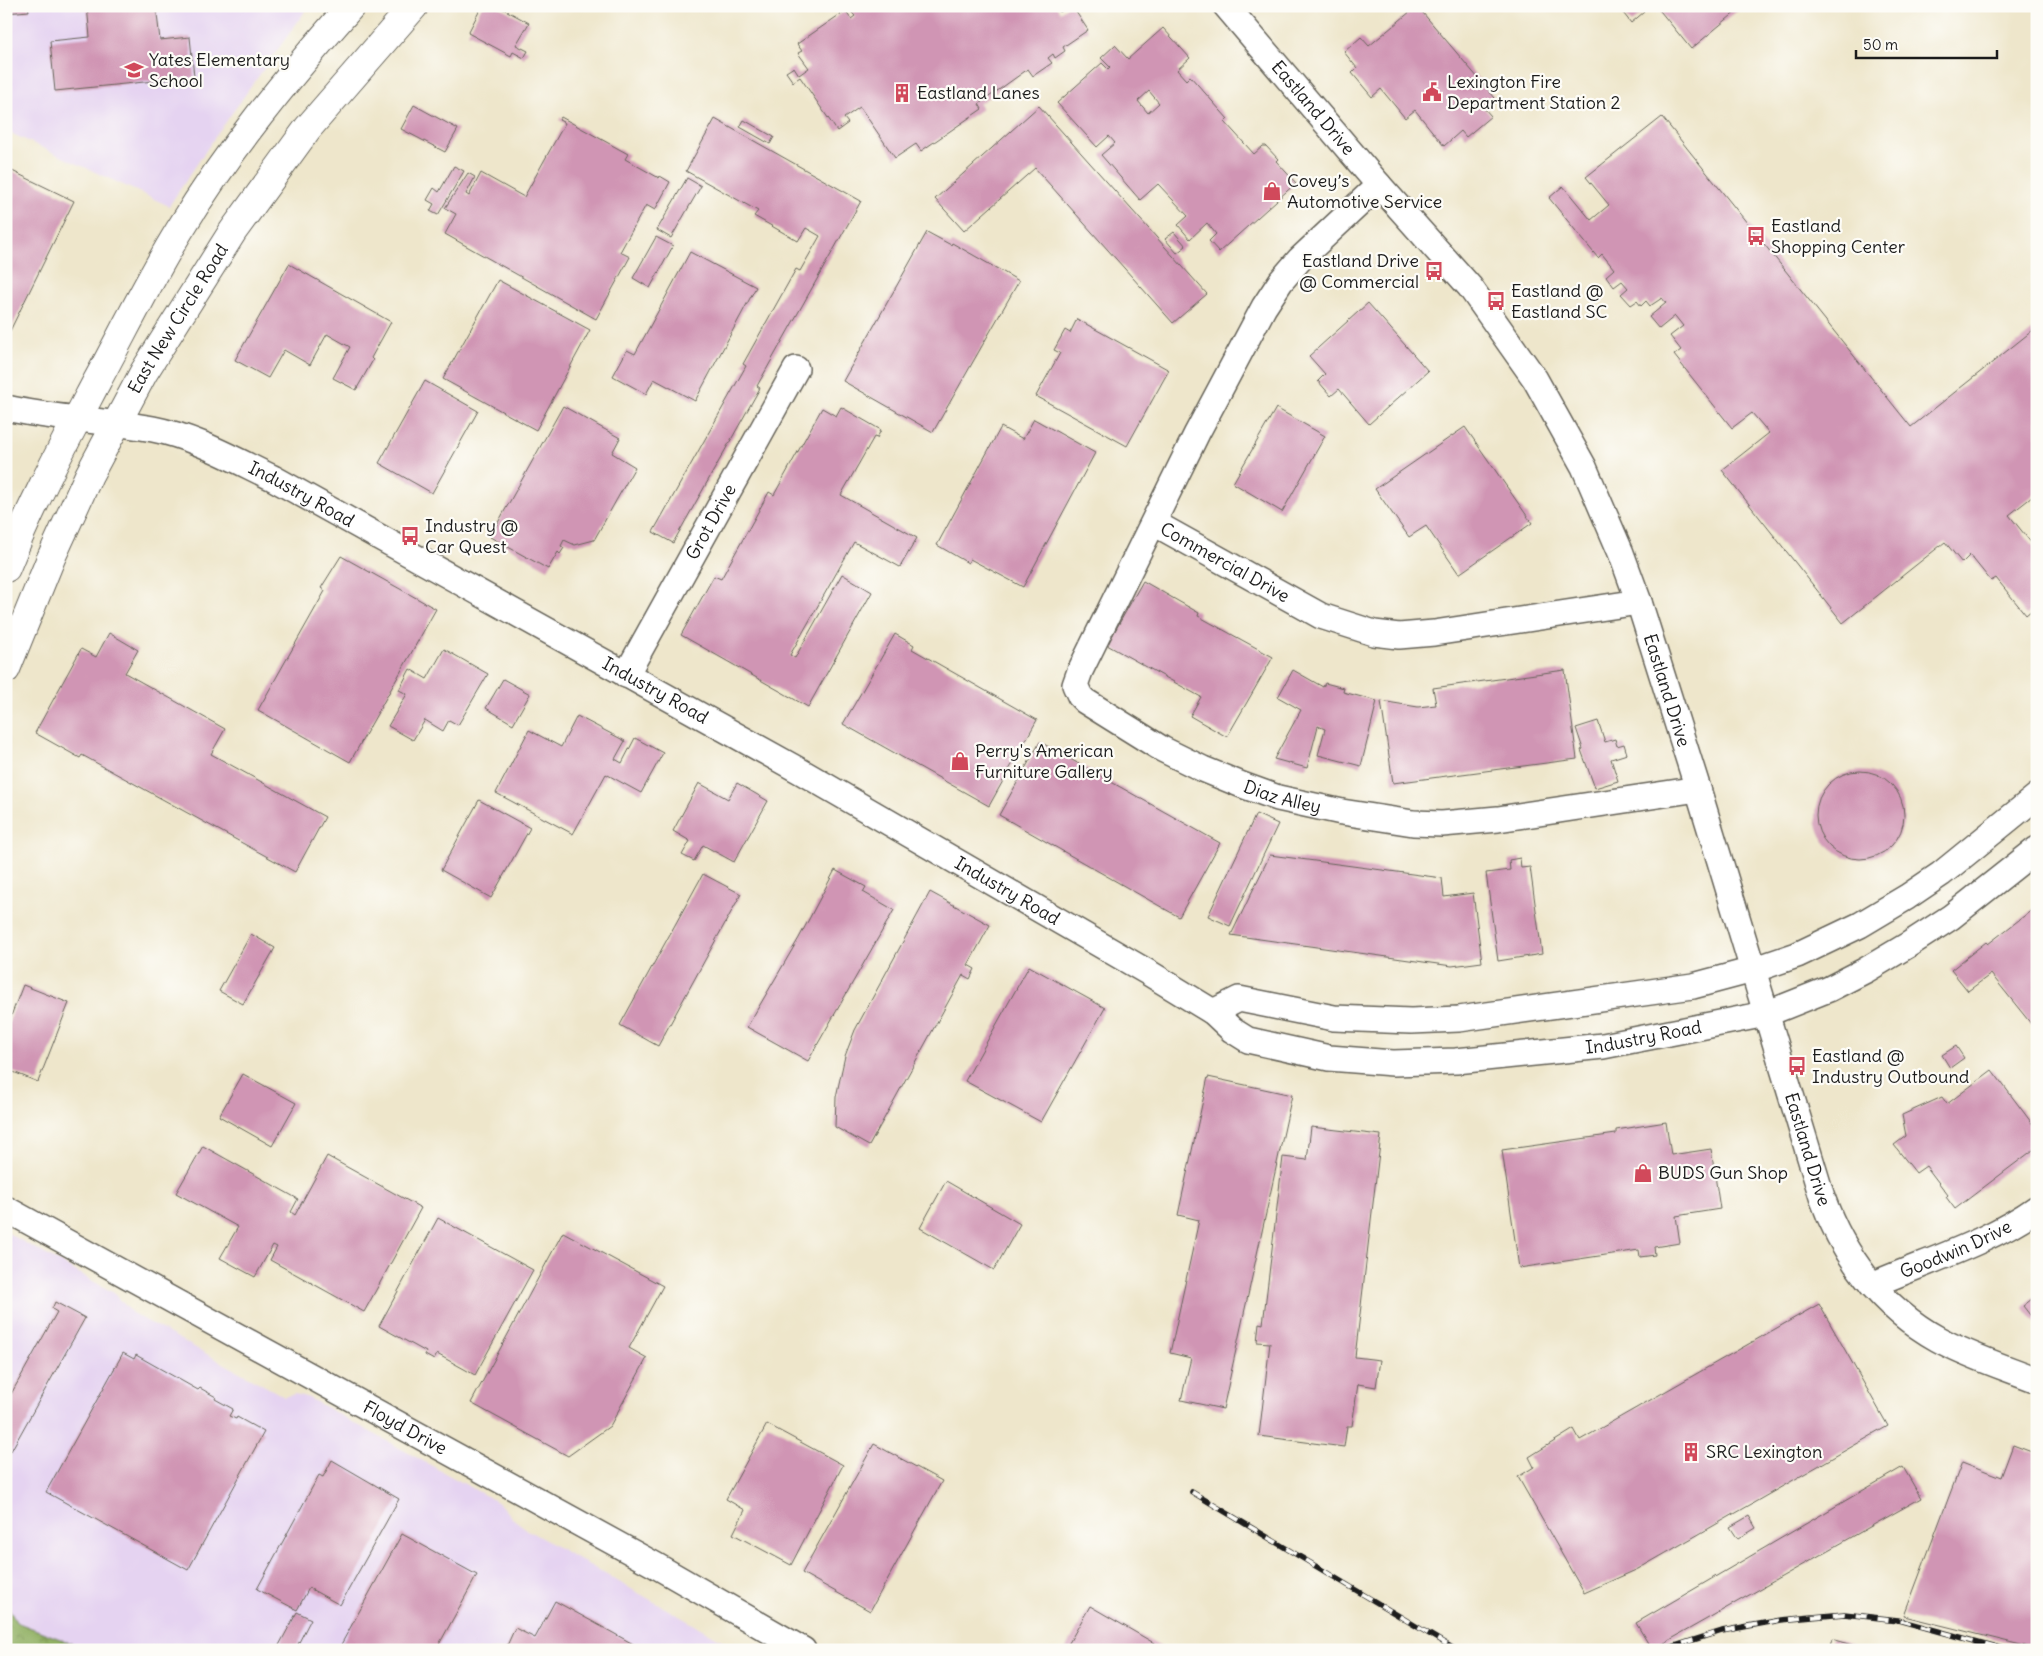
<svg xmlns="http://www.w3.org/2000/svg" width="2043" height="1656" viewBox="0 0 2043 1656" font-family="Delius,sans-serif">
  <defs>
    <pattern id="forest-crowns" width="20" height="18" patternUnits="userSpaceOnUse" patternTransform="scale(1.25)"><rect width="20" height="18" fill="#92b165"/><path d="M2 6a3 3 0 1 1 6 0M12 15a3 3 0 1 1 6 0" fill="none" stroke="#768f52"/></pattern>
  </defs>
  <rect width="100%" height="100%" fill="#fdfcf7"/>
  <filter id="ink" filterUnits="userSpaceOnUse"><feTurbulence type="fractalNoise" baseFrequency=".02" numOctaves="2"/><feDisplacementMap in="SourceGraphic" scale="10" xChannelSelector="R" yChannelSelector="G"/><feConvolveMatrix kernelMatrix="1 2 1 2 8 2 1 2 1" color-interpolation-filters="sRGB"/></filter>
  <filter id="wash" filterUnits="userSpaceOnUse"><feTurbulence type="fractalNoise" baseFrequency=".0096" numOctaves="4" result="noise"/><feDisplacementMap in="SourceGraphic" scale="20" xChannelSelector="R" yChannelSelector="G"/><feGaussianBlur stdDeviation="1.12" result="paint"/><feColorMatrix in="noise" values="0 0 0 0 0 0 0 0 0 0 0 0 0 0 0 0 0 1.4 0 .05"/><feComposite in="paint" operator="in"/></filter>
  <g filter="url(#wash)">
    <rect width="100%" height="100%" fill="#eee6cb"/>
    <path fill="#e5d3f1" d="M6 6H309L217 134 169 206 6 131Z
      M6 1232 114 1293 132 1313 285 1397 295 1394 309 1398 499 1503 511 1517 529 1531 739 1650H89L16 1622 6 1603Z"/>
    <path fill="url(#forest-crowns)" stroke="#576640" d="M6 1603 16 1622 89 1650H6Z"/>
    <g id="blocks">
      <path fill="#d095b4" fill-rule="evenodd" d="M6 6H28L29 11 6 13Z
        M87 6H156L160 40 190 37 194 77 55 91 50 41 90 37Z
        M482 6H498L529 23 516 45 528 51 524 58 513 52 511 56 468 33Z
        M846 6H1056L1060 12 1068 6H1072L1088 30 1063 47 1065 51 1055 58 1053 54 1048 58 1052 63 1033 76 1028 69 979 104 982 109 921 151 916 144 895 158 860 107 844 118 848 123 837 131 800 77 793 82 786 72 794 67 799 75 809 68 798 53 802 51 797 44 845 11 851 19 855 16Z
        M1417 6 1495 98 1484 108 1491 116 1466 137 1461 131 1444 146 1415 110 1405 118 1381 89 1372 97 1352 73 1357 68 1344 52 1361 37 1369 46Z
        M1624 6H1639L1644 12 1631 23 1620 9Z
        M1656 6H1743L1691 49Z
        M1163 28 1190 58 1177 70 1186 80 1190 76 1228 119 1225 122 1254 154 1263 146H1266L1278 159 1276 161 1296 183 1219 252 1209 241 1216 234 1207 223 1190 239 1178 225 1188 216 1158 184 1140 200 1101 155 1115 143 1109 136 1097 147 1057 103 1102 63 1108 69 1110 67 1101 58 1115 45 1128 59ZM1149 91 1159 103 1148 113 1138 101Z
        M414 105 458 129 445 152 401 129Z
        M1039 106 1207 294 1173 323 1035 168 964 231 935 199Z
        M561 117 628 154 625 159 659 178 660 176 670 182 655 210 646 205 620 252 630 257 596 319 445 234 456 214 445 208 468 173 475 177 466 194 469 196 481 173 524 197 565 123 559 120Z
        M1662 117 1911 427 2037 327V493L2009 515 2037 550V555L2034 558 2037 561V614L2033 609 2026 615 1996 578 1991 581 1970 555 1962 563 1945 542 1843 623 1722 470 1769 433 1752 413 1732 428 1674 355 1681 350 1670 336 1683 326 1675 316 1659 329 1649 317 1666 303 1662 298 1650 306 1646 301 1641 306 1637 301 1631 305 1621 294 1628 288 1622 281 1614 287 1606 276 1614 269 1602 254 1598 258 1549 198 1563 186 1591 220 1609 205 1586 177Z
        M715 119 861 201 757 386 760 388 673 543 653 532 746 366 743 364 796 269 800 271 820 236 806 228 798 241 754 216 758 211 686 171Z
        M744 120 774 137 770 144 740 127Z
        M454 166 464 171 438 215 430 211 434 204 427 200 434 188 439 192Z
        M6 168 74 201 6 339Z
        M687 178 701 186 671 238 657 230Z
        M927 232 951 245 952 243 1019 281 933 432 843 381Z
        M1174 232 1186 246 1177 253 1165 239Z
        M656 237 673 246 650 288 633 278Z
        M690 252 756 287 695 401 654 379 646 394 613 376 627 350 635 354Z
        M289 264 391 322 371 358 373 360 356 390 333 378 350 347 327 334 310 365 284 350 268 378 235 360Z
        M498 280 590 330 536 430 443 379Z
        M1368 303 1428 371 1369 424 1339 389 1331 396 1318 381 1325 374 1309 356Z
        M1077 319 1169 370 1127 446 1036 396 1060 353 1054 350 1065 330 1070 333Z
        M425 381 478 411 432 493 379 463Z
        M563 406 620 438 612 453 635 467 594 540 575 545 564 540 561 546 564 548 560 554 558 552 548 569 490 537Z
        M841 407 881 430 877 438 874 437 841 495 917 538 900 567 854 542 790 655 795 658 842 574 872 592 808 707 681 635 714 576 721 579 769 492 774 495 822 408 836 416Z
        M1276 408 1325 436 1282 512 1233 483Z
        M1034 419 1095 453 1023 587 970 559 968 563 937 545 1001 427 1023 439Z
        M1465 427 1532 523 1459 574 1426 526 1409 537 1375 489Z
        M341 556 436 609 350 762 258 710 325 591 321 588Z
        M1143 581 1199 613 1198 616 1273 657 1227 737 1190 716 1201 697 1107 645Z
        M109 633 138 650 125 673 225 729 211 754 325 817 295 872 82 755 80 758 35 733 81 649 96 657Z
        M895 634 914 645 912 649 1037 720 989 806 843 724Z
        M444 649 488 674 458 725 449 720 443 731 425 720 413 740 388 726 407 694 399 690 410 669 427 679Z
        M1293 670 1323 687 1325 683 1344 688 1343 692 1377 701 1361 766 1318 755 1325 729 1318 726 1307 768 1274 759 1301 710 1278 697Z
        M1565 670 1577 759 1393 783 1381 701 1418 707 1436 705 1433 688Z
        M503 679 530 694 513 724 486 708Z
        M577 716 625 741 615 759 622 763 635 738 663 753 641 793 606 774 573 834 496 793 529 730 561 747Z
        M1598 721 1605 742 1615 739 1617 746 1624 744 1627 754 1611 759 1618 781 1595 788 1581 750 1583 749 1576 728Z
        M1040 742 1220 843 1179 917 999 815Z
        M1816 815a44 44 0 1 1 88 0a44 44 0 1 1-88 0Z
        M699 783 728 799 737 783 768 801 734 862 703 845 694 861 682 855 690 841 673 831Z
        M479 800 530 828 491 898 441 870Z
        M1256 814 1278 824 1230 926 1208 916Z
        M1270 855 1442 878 1444 897 1473 893 1482 962 1452 966 1231 935Z
        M1520 858 1521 868 1530 867 1542 954 1498 961 1486 873 1510 870 1509 860Z
        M835 870 866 887 863 892 894 910 808 1061 747 1027 799 938Z
        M703 874 741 894 658 1046 620 1025Z
        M930 892 990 925 968 965 975 969 970 979 963 975 869 1146 835 1127 836 1097 845 1056 855 1030Z
        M2037 906V1021L2032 1025 1991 974 1968 991 1951 970 1986 942 1988 944Z
        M251 934 275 948 243 1004 219 991Z
        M1029 966 1105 1008 1041 1122 965 1081Z
        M23 985 69 1003 38 1082 6 1069V1029Z
        M1956 1046 1964 1058 1950 1068 1942 1055Z
        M1992 1070 2037 1130V1147L1955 1209 1946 1197 1948 1195 1926 1166 1916 1173 1894 1145 1906 1136 1902 1115 1942 1097 1947 1104Z
        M243 1074 296 1103 272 1146 219 1116Z
        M1208 1077 1292 1095 1223 1409 1181 1400 1191 1358 1170 1353 1199 1220 1178 1215Z
        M1666 1122 1671 1155 1711 1149 1720 1209 1676 1216 1680 1243 1654 1247 1655 1255 1640 1257 1639 1250 1519 1268 1502 1150 1616 1134V1130Z
        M1311 1127 1381 1135 1355 1357 1380 1360 1376 1387 1358 1384 1352 1426H1347L1344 1447 1259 1436 1270 1343 1257 1342 1259 1323 1263 1324 1283 1157 1307 1160Z
        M203 1146 298 1199 291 1212 295 1215 327 1156 421 1208 364 1312 270 1260 277 1247 273 1245 255 1277 220 1258 238 1227 176 1193Z
        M946 1181 1020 1224 994 1270 920 1228Z
        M438 1218 533 1270 475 1375 437 1354 434 1360 425 1355 426 1352 379 1326Z
        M563 1232 663 1286 629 1348 647 1358 610 1426 568 1456 471 1403Z
        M2037 1295V1324L2023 1306Z
        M55 1302 85 1318 11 1451 6 1449V1403L57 1312 52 1309Z
        M1819 1304 1888 1426 1638 1569 1584 1593 1518 1477 1534 1467 1529 1457 1574 1429 1580 1440Z
        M123 1353 134 1359 136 1355 198 1390 200 1388 216 1397 215 1399 233 1409 229 1416 236 1419 237 1417 264 1432 188 1570 46 1492Z
        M767 1424 843 1465 791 1565 733 1534 745 1510 726 1499Z
        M874 1444 942 1481 870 1611 802 1573Z
        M2013 1445 2037 1454V1649L1904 1616 1962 1462 2001 1477Z
        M332 1460 399 1499 340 1605 309 1588 297 1610 257 1589 319 1475 323 1477Z
        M1903 1467 1921 1498 1652 1650 1636 1623Z
        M1749 1516 1756 1528 1738 1539 1730 1527Z
        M402 1534 477 1575 436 1650H338Z
        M555 1601 644 1650H505L515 1628 535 1638Z
        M1090 1606 1166 1650H1065Z
        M297 1612 311 1619 295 1650H279L277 1649Z
        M1832 1639 1867 1649V1650H1829Z"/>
    </g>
  </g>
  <g filter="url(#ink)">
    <use href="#blocks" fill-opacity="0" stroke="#666359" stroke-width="1"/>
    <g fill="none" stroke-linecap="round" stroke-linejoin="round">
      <g stroke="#666359" stroke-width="28">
        <g id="minor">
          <path id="s1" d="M1226 6 1379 185 1470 287 1535 379 1584 467 1621 553 1639 602 1698 789 1822 1197C1843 1256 1882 1308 1938 1339 1969 1356 2004 1367 2037 1380"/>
          <path id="s2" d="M1379 185 1300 259 1281 281 1264 307 1197 433 1080 671 1075 685 1080 696 1085 701 1162 749 1203 769 1242 785 1278 798 1342 812 1413 823 1442 824 1498 819 1698 789"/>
          <path id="s3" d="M6 408C55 419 105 420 153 429 195 437 235 460 273 478L800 771 1149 973 1213 1012 1232 1030 1248 1040 1329 1058 1393 1063 1456 1061 1603 1046 1766 1014 1829 989 1866 970 1908 945 1951 917 2037 849"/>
          <path id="s4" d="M1154 523 1321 616 1374 633 1399 636 1434 633 1639 602"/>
          <path id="s5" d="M626 675 796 369"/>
          <path d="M1213 1012 1239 999 1334 1018 1411 1021 1459 1019 1693 986 1753 970 1797 955 1860 925 1907 897 1941 874 2037 796"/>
          <path id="s6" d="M6 1209 655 1565 803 1650"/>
          <path id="s7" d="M1872 1285C1927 1261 1988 1243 2037 1208"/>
        </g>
      </g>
      <g stroke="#666359" stroke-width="30">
        <g id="highway">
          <path d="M6 568C32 503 65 442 97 381 124 331 149 280 179 231 228 150 288 77 351 6"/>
          <path id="s8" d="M6 669 51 558 89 475 144 372 233 231 308 128 414 6"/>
        </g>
      </g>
      <use href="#minor" stroke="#fff" stroke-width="25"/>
      <use href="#highway" stroke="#fff" stroke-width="28"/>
      <g stroke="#1c1c1c" stroke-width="5.5">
        <path id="rail" d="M1192 1492 1456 1650
          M1662 1650 1722 1631 1781 1620 1844 1614 1898 1620 2007 1650"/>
      </g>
      <use href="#rail" stroke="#fdfcf7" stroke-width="4" stroke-dasharray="11" stroke-linecap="butt"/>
    </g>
  </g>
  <defs>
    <g id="school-bare" transform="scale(1.5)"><path d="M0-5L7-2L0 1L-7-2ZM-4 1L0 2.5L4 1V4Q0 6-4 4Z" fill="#d1495b" stroke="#fdfcf7" stroke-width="2.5" paint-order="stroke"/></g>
    <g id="civic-bare" transform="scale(1.5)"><path d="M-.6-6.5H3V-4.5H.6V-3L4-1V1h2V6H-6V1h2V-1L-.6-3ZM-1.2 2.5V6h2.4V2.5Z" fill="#d1495b" stroke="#fdfcf7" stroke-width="2.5" paint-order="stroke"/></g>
    <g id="building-bare" transform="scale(1.5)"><path d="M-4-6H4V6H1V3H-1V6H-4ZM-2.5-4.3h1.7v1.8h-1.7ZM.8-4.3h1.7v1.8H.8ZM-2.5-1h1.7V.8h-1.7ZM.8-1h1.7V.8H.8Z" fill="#d1495b" stroke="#fdfcf7" stroke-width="2.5" paint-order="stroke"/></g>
    <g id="shop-bare" transform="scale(1.5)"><path d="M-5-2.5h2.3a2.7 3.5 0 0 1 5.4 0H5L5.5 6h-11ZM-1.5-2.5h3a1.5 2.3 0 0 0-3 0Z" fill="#d1495b" stroke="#fdfcf7" stroke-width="2.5" paint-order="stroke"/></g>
    <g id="bus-bare" transform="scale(1.5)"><path d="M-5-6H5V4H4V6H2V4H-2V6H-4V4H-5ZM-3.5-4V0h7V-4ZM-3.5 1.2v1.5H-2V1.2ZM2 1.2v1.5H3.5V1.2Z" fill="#d1495b" stroke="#fdfcf7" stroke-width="2.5" paint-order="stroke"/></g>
  </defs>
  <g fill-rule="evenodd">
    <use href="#school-bare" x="134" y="70"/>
    <use href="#civic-bare" x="1432" y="92"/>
    <use href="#building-bare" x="902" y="93"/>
    <use href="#shop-bare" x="1272" y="191"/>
    <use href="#bus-bare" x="1756" y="236"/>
    <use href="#bus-bare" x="1434" y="271"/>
    <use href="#bus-bare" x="1496" y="301"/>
    <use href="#bus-bare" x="410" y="536"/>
    <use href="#shop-bare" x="960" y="761"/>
    <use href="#bus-bare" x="1797" y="1066"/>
    <use href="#shop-bare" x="1643" y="1173"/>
    <use href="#building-bare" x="1691" y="1452"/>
  </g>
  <g text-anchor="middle" stroke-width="4.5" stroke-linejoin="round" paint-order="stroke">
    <g font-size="18" fill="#1c1c1c" stroke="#fdfcf7" text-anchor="start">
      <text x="149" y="66">Yates Elementary<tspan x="149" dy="21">School</tspan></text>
      <text x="1447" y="88">Lexington Fire<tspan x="1447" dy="21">Department Station 2</tspan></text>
      <text x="917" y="99">Eastland Lanes</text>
      <text x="1287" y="187">Covey’s<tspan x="1287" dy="21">Automotive Service</tspan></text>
      <text x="1771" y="232">Eastland<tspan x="1771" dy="21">Shopping Center</tspan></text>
      <text x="1419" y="267" text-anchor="end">Eastland Drive<tspan x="1419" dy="21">@ Commercial</tspan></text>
      <text x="1511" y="297">Eastland @<tspan x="1511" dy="21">Eastland SC</tspan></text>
      <text x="425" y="532">Industry @<tspan x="425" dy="21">Car Quest</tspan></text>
      <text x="975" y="757">Perry's American<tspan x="975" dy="21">Furniture Gallery</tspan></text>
      <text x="1812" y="1062">Eastland @<tspan x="1812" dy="21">Industry Outbound</tspan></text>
      <text x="1658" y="1179">BUDS Gun Shop</text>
      <text x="1706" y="1458">SRC Lexington</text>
    </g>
    <g font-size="18" fill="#1c1c1c" stroke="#fdfcf7">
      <text dy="6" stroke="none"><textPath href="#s1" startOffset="134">Eastland Drive</textPath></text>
      <text dy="6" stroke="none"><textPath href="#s8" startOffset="391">East New Circle Road</textPath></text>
      <text dy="6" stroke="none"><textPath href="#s3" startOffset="311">Industry Road</textPath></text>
      <text dy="6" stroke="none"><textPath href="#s5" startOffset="175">Grot Drive</textPath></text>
      <text dy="6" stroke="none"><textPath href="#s4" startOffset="81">Commercial Drive</textPath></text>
      <text dy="6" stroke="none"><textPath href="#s3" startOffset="716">Industry Road</textPath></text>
      <text dy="6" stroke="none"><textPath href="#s1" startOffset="824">Eastland Drive</textPath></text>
      <text dy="6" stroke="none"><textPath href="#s2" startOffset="831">Diaz Alley</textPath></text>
      <text dy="6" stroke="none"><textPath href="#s3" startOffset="1121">Industry Road</textPath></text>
      <text dy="6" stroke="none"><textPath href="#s3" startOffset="1804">Industry Road</textPath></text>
      <text dy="6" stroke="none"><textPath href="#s1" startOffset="1304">Eastland Drive</textPath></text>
      <text dy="6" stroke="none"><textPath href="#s7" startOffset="91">Goodwin Drive</textPath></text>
      <text dy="6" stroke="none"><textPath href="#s6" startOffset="455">Floyd Drive</textPath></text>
    </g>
  </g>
  <rect width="2043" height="1656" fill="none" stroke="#fdfcf7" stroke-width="25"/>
  <path d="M1856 50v8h141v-8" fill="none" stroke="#1c1c1c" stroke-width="2.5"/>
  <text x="1863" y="50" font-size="15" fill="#1c1c1c" stroke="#fdfcf7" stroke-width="4" paint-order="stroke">50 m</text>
</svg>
